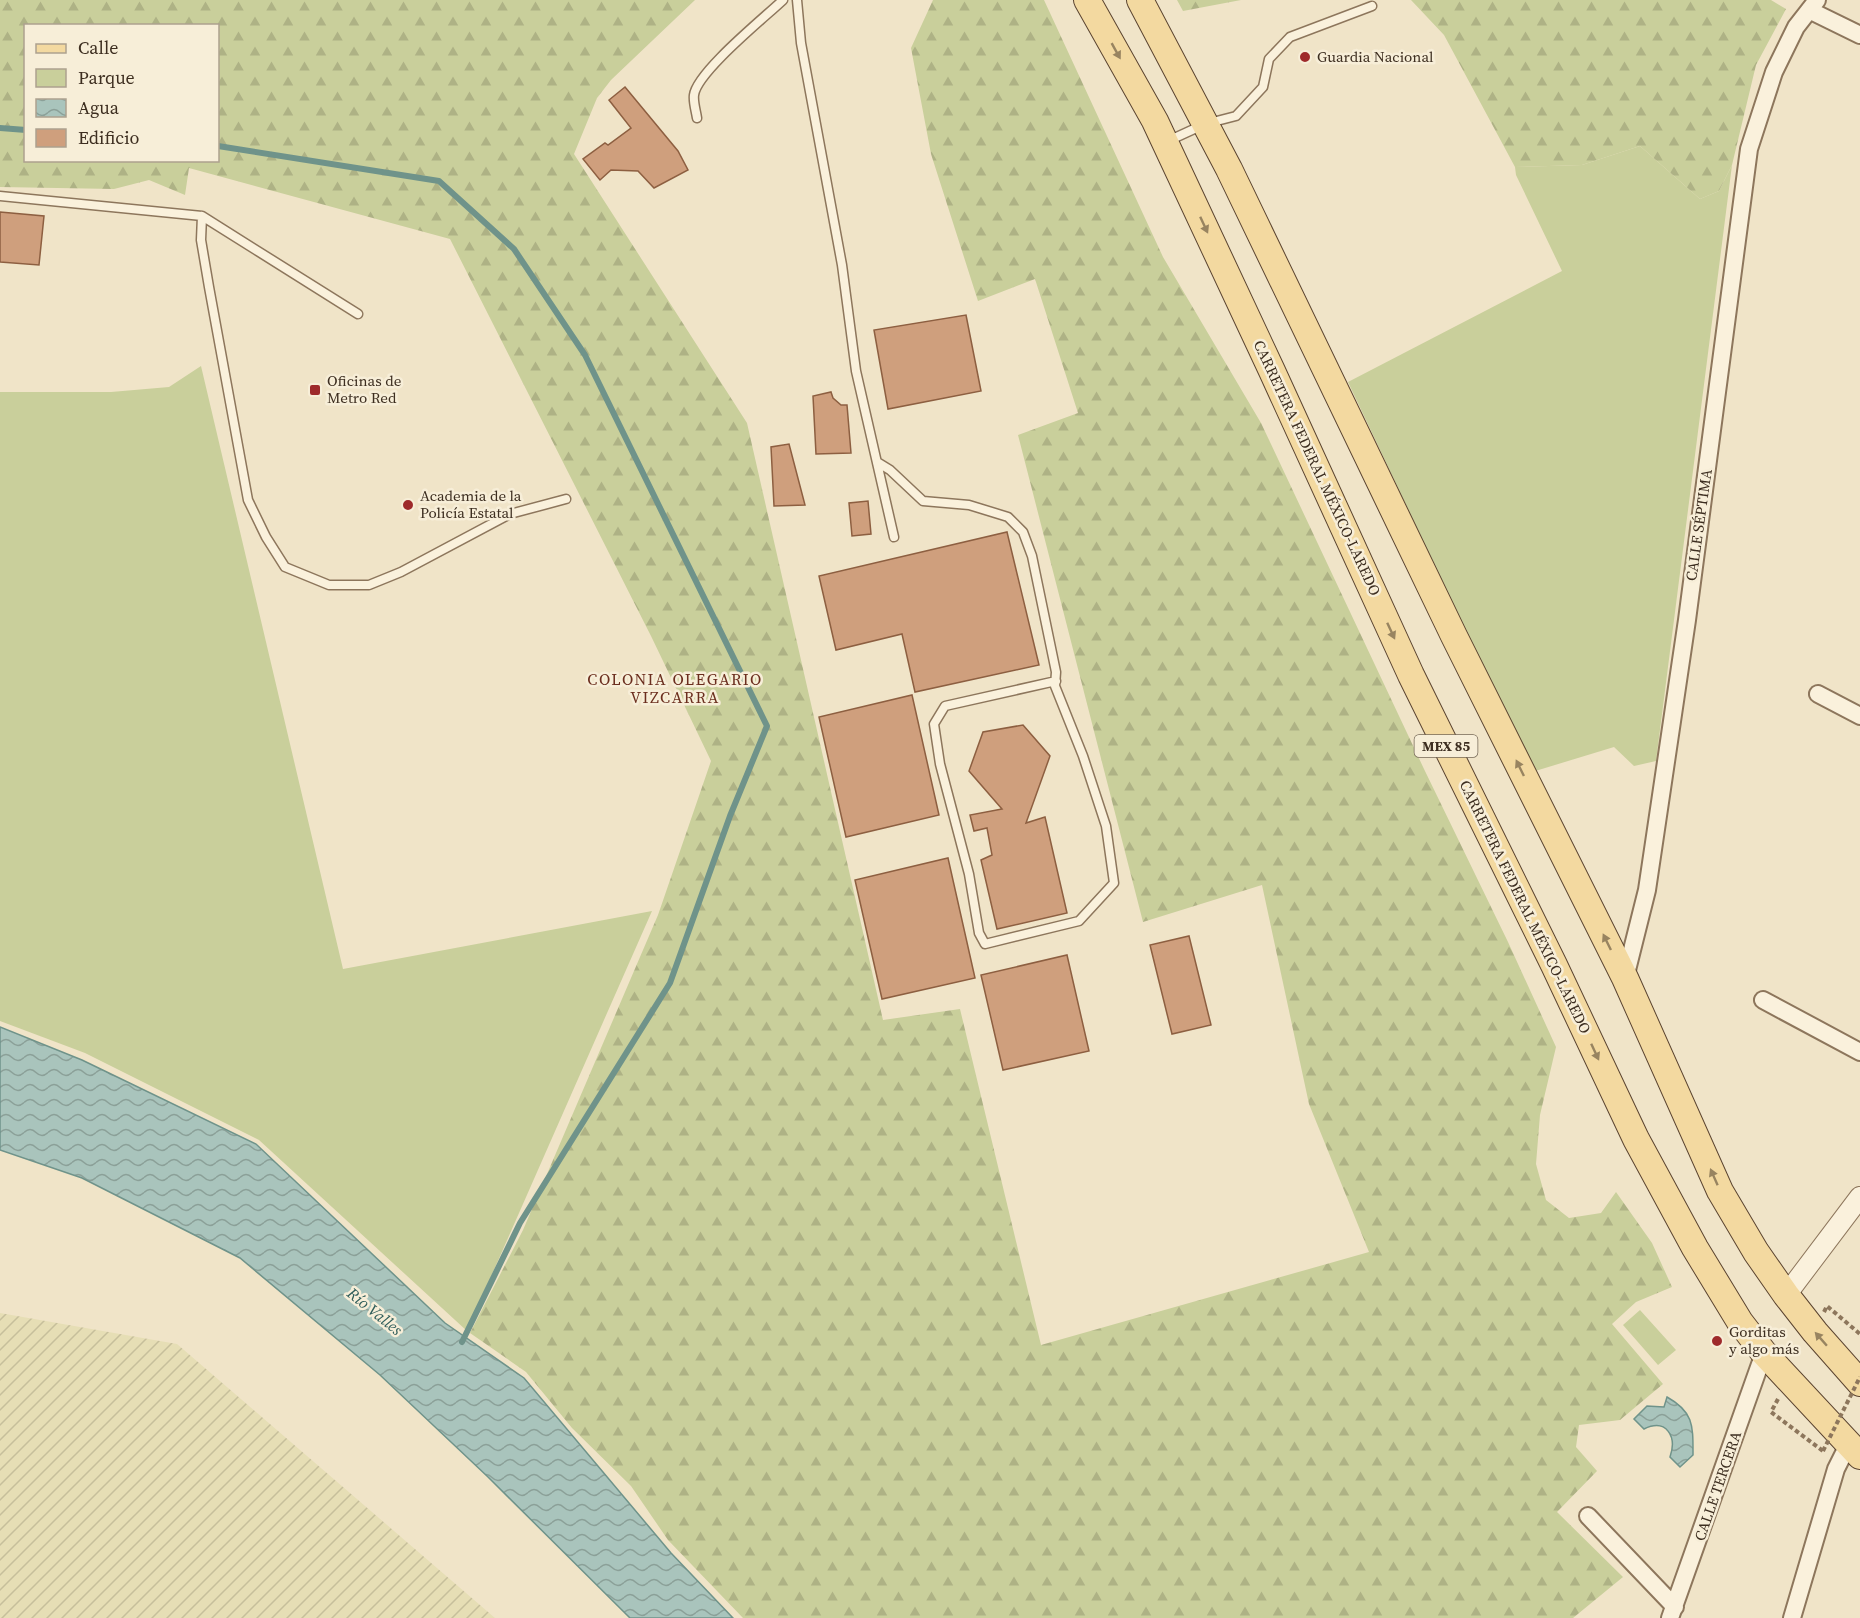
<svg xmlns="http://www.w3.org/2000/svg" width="1860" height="1618" viewBox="0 0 1860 1618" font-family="'Source Serif 4',serif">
  <defs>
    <pattern id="farmland-furrows" width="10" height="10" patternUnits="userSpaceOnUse" patternTransform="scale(1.5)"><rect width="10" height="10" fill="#e6deb5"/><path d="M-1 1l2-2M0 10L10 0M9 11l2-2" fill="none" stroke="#c6bf9b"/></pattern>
    <pattern id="forest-firs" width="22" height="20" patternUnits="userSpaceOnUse" patternTransform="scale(1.5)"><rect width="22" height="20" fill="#c9cf9b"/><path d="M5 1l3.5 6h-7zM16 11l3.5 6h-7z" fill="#aeb285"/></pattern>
    <pattern id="water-waves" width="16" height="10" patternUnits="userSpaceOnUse" patternTransform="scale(1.5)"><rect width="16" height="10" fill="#a9c4bc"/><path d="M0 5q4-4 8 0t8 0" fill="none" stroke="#8ba098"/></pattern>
  </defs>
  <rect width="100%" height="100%" fill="#f0e4c8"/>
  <path fill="url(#farmland-furrows)" d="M0 1313 177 1344 495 1618H0Z"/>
  <path fill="#c9cf9b" d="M1640 146 1700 199 1719 191 1732 165 1656 761 1634 766 1614 747 1532 772 1348 382 1562 271 1516 175 1515 167 1582 165Z
    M201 366 343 969 652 911 467 1331 259 1140 85 1053 0 1021V392H111L169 387Z
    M1640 1310 1676 1350 1658 1365 1623 1325Z"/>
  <path fill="url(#forest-firs)" fill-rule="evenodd" d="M0 0H695L611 80 597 98 574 154 747 423 883 1020 960 1009 1041 1345 1369 1252 1309 1104 1262 885 1143 922 1018 435 1078 413 1035 279 978 301 931 154 911 48 933 0H1044L1163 257 1261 423 1424 769 1508 942 1556 1047 1540 1115 1536 1164 1546 1200 1569 1218 1601 1213 1616 1192 1652 1243 1672 1287 1636 1302 1612 1324 1663 1384 1620 1420 1579 1425 1576 1447 1597 1471 1557 1512 1623 1577 1573 1618H743L668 1540 631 1486 572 1428 526 1372 470 1333 523 1230 658 915 711 761 651 636 450 239 189 168 185 195 149 180 114 189 0 187ZM26 26H218V160H26Z
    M1177 0H1241L1183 11Z
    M1411 0H1771L1786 9 1756 65 1732 165 1719 191 1700 199 1640 146 1582 165 1515 167 1444 35Z"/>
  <path fill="url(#water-waves)" stroke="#6f938a" stroke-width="1.5" d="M0 1027 82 1060 256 1144 445 1323 524 1378 671 1553 733 1618H630L488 1477 380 1375 240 1258 82 1178 0 1150Z
    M1667 1397C1694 1412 1693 1426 1693 1455L1680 1467 1670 1457C1677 1437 1667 1418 1644 1429L1634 1419 1647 1406 1664 1407Z"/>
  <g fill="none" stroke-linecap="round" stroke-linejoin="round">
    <path stroke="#6f938a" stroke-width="6" d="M0 128 26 130
      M218 146 439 181 514 249 585 355 767 726 730 816 670 983 520 1223 462 1342"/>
  </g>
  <path fill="#cf9f7d" stroke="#8d5f41" stroke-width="1.5" d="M625 87 678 151 688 170 654 188 638 171 611 170 600 180 583 159 605 143 608 145 631 128 609 100Z
    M0 212 44 216 39 265 0 262Z
    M966 315 981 391 888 409 874 330Z
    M831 392 833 398 841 405H847L851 453 816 454 813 396Z
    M789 444 805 505 774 506 771 447Z
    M868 501 871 534 852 536 849 503Z
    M1007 532 1039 665 915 692 902 634 836 650 819 576Z
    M912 695 939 815 846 837 819 717Z
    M1023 725 1050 756 1026 823 1045 817 1067 913 997 929 981 860 992 855 987 828 974 831 970 815 1002 809 969 771 983 732Z
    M948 858 975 978 882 999 855 880Z
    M1189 936 1211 1025 1172 1034 1150 945Z
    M1067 955 1089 1051 1003 1070 981 975Z"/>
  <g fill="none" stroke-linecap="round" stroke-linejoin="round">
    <g stroke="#8d765c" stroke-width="11">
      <path id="service" d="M797 0 801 43 842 265 856 371 894 537
        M697 118C696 111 693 102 694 95 697 72 764 18 783 0
        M1168 141 1205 124 1236 116 1263 87 1269 59 1290 37 1372 6
        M0 196 202 216 201 240 209 287 248 500 266 537 285 567 329 585H369L401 572 510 514 566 499
        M202 216 358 314
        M877 462 890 470 923 501 969 505 1008 517 1023 532 1032 556 1056 672 1055 686 1083 756 1106 826 1114 883 1079 921 985 944 979 933 969 874 940 764 934 724 945 706 1056 681"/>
    </g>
    <g stroke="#8d765c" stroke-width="20">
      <path id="minor" d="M1809 10 1860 35
        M1818 694 1860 716
        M1625 978 1647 890 1687 620 1749 149 1774 72 1796 27 1817 0
        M1763 1000 1860 1052
        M1588 1516 1675 1607
        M1670 1618 1764 1353
        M1792 1618 1836 1469 1848 1445"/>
    </g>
    <g stroke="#8d765c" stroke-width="22">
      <path id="tertiary" d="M1786 1295 1860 1197"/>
    </g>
    <g stroke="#5b4430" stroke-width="28">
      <path id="primary" d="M1087 0 1155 121 1272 371 1411 675 1554 965 1636 1139 1695 1248 1740 1322 1764 1353 1860 1456
        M1140 0 1229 169 1454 636 1625 978 1720 1191 1756 1252 1786 1295 1815 1332 1860 1383"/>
    </g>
    <path stroke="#8d765c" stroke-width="4" stroke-dasharray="4.5 3" stroke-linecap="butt" d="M1824 1312 1827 1306 1860 1334
      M1778 1399 1771 1412 1823 1451"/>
    <use href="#service" stroke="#faf1dc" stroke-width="8"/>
    <use href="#minor" stroke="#faf1dc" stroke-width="16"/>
    <use href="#tertiary" stroke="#faf1dc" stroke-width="20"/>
    <use href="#primary" stroke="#f3d9a0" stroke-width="26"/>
    <path stroke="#8d765c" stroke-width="4" stroke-dasharray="4.5 3" stroke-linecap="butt" d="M1823 1451 1860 1377"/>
  </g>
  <defs><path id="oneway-solid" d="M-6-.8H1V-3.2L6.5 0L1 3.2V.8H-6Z" transform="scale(1.5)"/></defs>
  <g fill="#988460">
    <use href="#oneway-solid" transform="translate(1116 51) rotate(61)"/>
    <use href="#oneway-solid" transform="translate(1204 225) rotate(65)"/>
    <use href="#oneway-solid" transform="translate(1391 631) rotate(65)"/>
    <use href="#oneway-solid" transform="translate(1520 768) rotate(-116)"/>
    <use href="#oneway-solid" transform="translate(1607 942) rotate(-116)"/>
    <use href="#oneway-solid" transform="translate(1595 1052) rotate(65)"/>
    <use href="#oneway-solid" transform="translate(1714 1177) rotate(-114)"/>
    <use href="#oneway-solid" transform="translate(1821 1339) rotate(-131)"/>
  </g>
  <g fill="#9e2a2b" stroke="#f7eed8" stroke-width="2">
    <circle cx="1305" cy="57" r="6"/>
    <rect x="309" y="384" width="12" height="12" rx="3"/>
    <circle cx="408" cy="505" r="6"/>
    <circle cx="1717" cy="1341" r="6"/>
  </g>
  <g text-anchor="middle" stroke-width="5" stroke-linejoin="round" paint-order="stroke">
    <rect fill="#f7eed8" stroke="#756857" stroke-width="1.5" x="1414.5" y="735" width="63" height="22" rx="4.5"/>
    <g font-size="14" font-weight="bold" fill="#3d2e20">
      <text x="1446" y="751">MEX 85</text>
    </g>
    <g font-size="15" fill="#3d2e20" stroke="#f7eed8" text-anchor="start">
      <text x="1317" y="62">Guardia Nacional</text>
      <text x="327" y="386">Oficinas de<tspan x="327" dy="17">Metro Red</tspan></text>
      <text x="420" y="501">Academia de la<tspan x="420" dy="17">Policía Estatal</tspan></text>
      <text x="1729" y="1337">Gorditas<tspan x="1729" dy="17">y algo más</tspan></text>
    </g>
    <g font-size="15" fill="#3d2e20" stroke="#f7eed8">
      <text transform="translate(1317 468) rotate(65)" y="5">CARRETERA FEDERAL MÉXICO-LAREDO</text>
      <text transform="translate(1699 525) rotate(-82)" y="5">CALLE SÉPTIMA</text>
      <text transform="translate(1525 907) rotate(64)" y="5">CARRETERA FEDERAL MÉXICO-LAREDO</text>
      <text transform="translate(1718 1486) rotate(-71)" y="5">CALLE TERCERA</text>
    </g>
    <g font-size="16" letter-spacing="1.5" fill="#6b2e1e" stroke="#f7eed8">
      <text x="675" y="685">COLONIA OLEGARIO<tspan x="675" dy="18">VIZCARRA</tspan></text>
    </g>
    <g font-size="16" font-style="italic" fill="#2f5d5a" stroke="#f7eed8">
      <text transform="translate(375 1311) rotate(39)" y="6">Río Valles</text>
    </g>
  </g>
  <rect x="24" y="24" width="195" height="138" fill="#f7eed8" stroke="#ada18e" stroke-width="1.5"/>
  <rect x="36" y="44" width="30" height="9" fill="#f3d9a0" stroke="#ada18e" stroke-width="1.5"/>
  <text x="78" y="54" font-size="18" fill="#3d2e20">Calle</text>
  <rect x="36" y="69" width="30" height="18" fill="#c9cf9b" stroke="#ada18e" stroke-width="1.5"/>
  <text x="78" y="84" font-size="18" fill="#3d2e20">Parque</text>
  <rect x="36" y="99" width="30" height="18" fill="url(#water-waves)" stroke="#ada18e" stroke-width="1.5"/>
  <text x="78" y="114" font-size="18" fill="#3d2e20">Agua</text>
  <rect x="36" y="129" width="30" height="18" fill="#cf9f7d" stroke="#ada18e" stroke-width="1.5"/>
  <text x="78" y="144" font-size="18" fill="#3d2e20">Edificio</text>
</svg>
